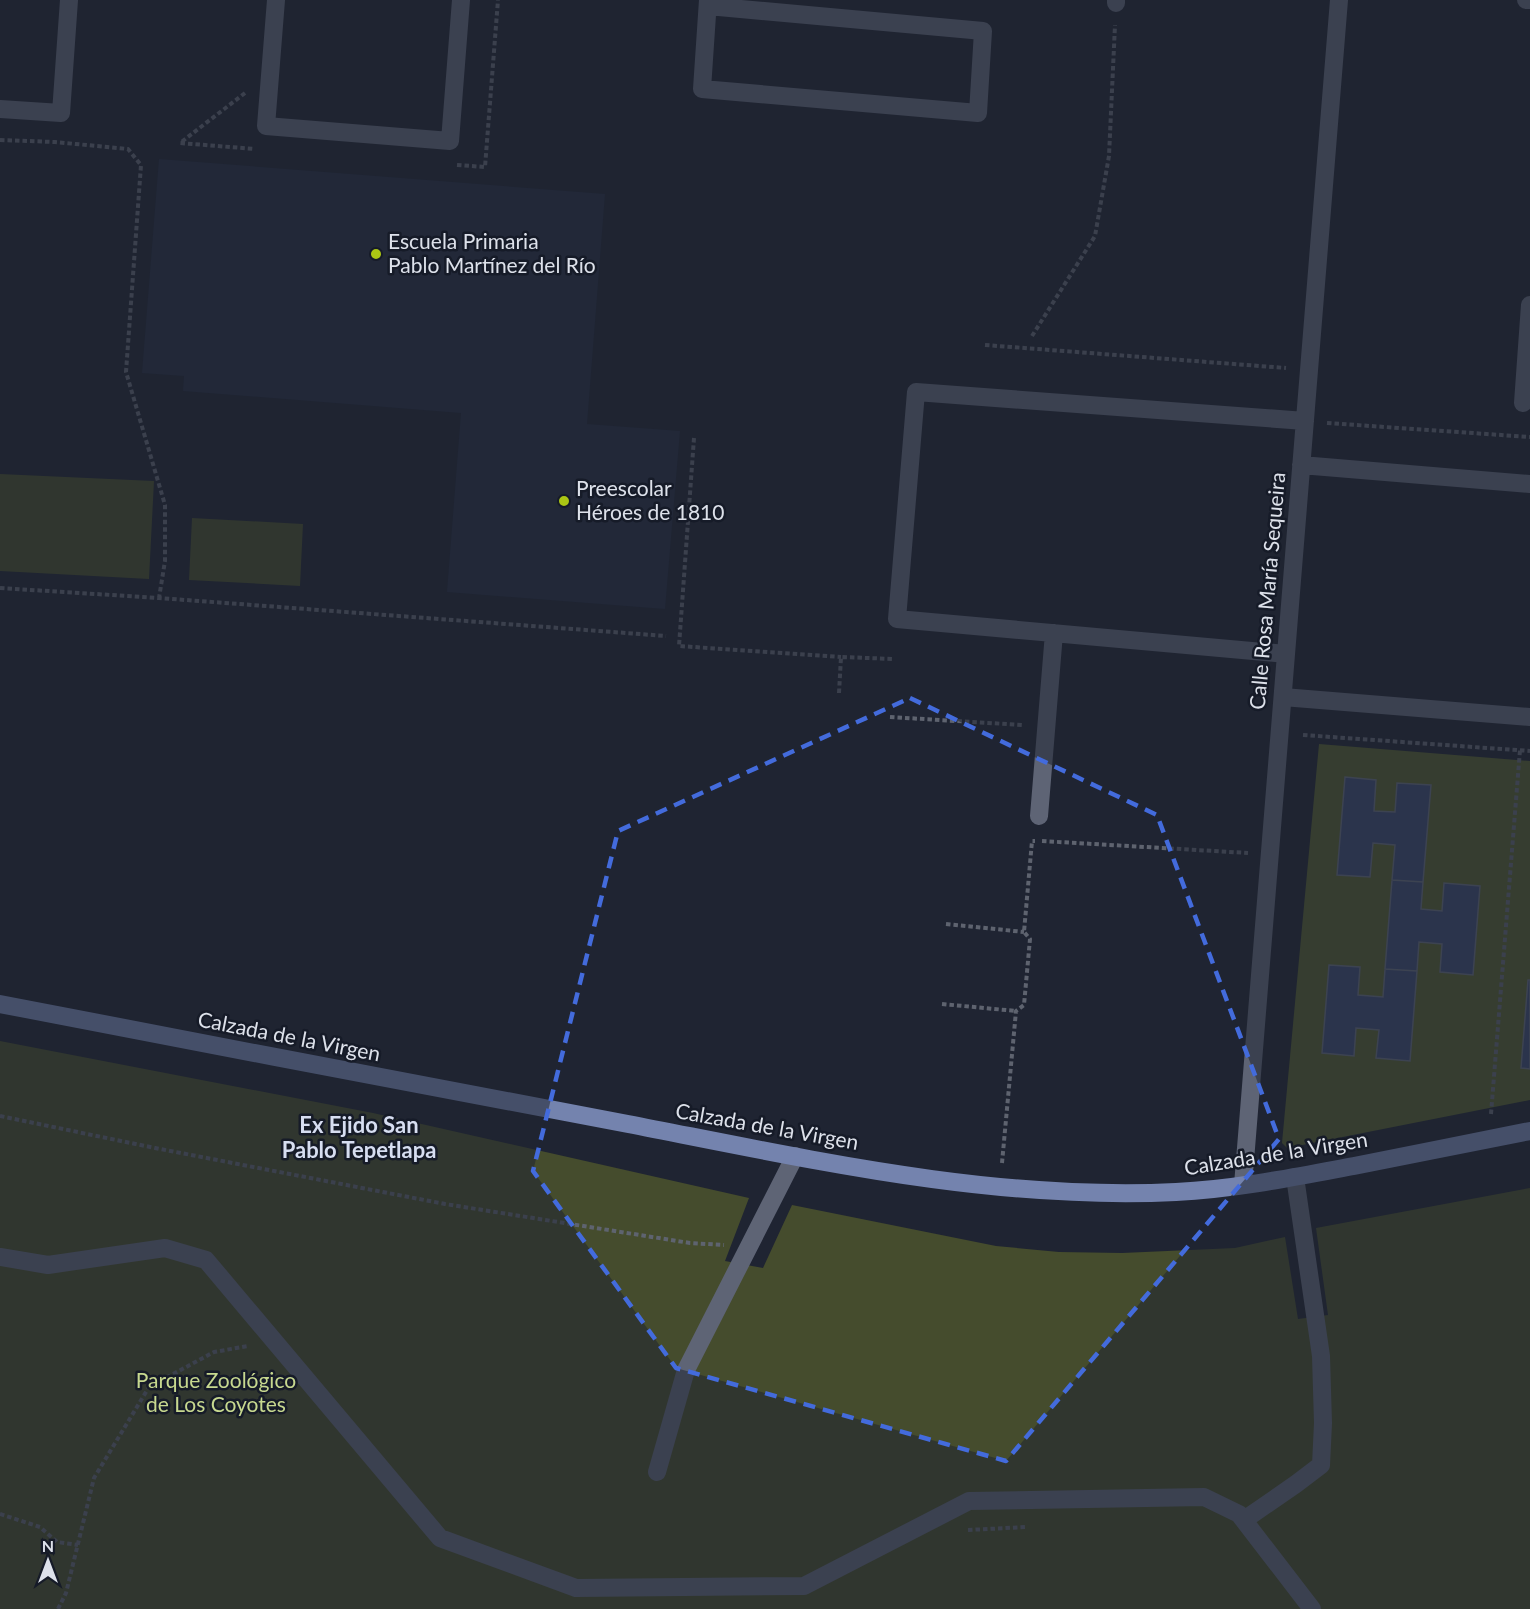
<svg xmlns="http://www.w3.org/2000/svg" width="1530" height="1609" viewBox="0 0 1530 1609" font-family="Lato,sans-serif">
  <rect width="100%" height="100%" fill="#1f2432"/>
  <path fill="#262d41" d="M159 159 605 194 587 424 680 431 665 609 447 592 461 413 183 391 184 376 142 373Z"/>
  <path fill="#454c2d" d="M0 474 154 481 149 579 0 571Z
    M192 518 303 524 300 586 189 580Z
    M0 1041 373 1113 749 1198 725 1261 763 1268 792 1205 996 1246 1059 1252 1122 1253 1235 1248 1285 1237 1298 1319 1328 1315 1316 1228 1530 1188V1609H0Z"/>
  <path fill="#525c2f" d="M1319 744 1530 761V1100L1287 1148 1282 1143Z"/>
  <path fill="#3a476e" stroke="#616878" stroke-width="1.5" d="M1345 777 1376 780 1374 811 1395 812 1397 783 1431 785 1423 882 1392 880 1395 845 1373 843 1370 877 1337 875Z
    M1392 880 1423 882 1421 909 1442 911 1444 883 1480 886 1473 975 1440 972 1442 944 1419 942 1417 971 1385 969Z
    M1329 965 1360 967 1358 995 1383 997 1385 969 1417 971 1410 1061 1376 1058 1379 1030 1356 1028 1354 1056 1322 1053Z
    M1528 980H1530V1069L1521 1068Z"/>
  <g fill="none" stroke-linecap="round" stroke-linejoin="round">
    <path stroke="#5e636f" stroke-width="4" stroke-dasharray="4.5 3" stroke-linecap="butt" d="M245 93 180 143 255 149
      M0 140 55 142 128 149 141 165 126 372 165 505V561L159 598
      M457 165 485 167 498 0
      M1032 336 1095 236 1109 156 1115 25
      M985 345 1286 368
      M1327 423 1530 437
      M694 438 679 646 841 657
      M0 588 159 598 666 636
      M839 693 841 657 894 659
      M890 717 1022 725V727
      M1303 735 1530 751
      M1042 841 1248 853
      M946 924 1024 932
      M942 1004 1016 1011
      M1491 1114 1520 750
      M0 1116 155 1148 445 1204 690 1243 724 1245
      M1002 1163 1016 1011 1024 1005 1030 939 1024 932 1032 841H1035
      M0 1514 40 1527 57 1542 78 1545
      M968 1530 1027 1527
      M58 1609 66 1593 94 1478 149 1387 214 1352 248 1346"/>
    <path stroke="#5e6475" stroke-width="18" d="M276 0 266 126 450 141 461 0
      M1116 0V3
      M1526 0H1530
      M708 6 983 31 978 113 702 89 708 0
      M0 109 61 113 69 0
      M1523 403 1530 305
      M1301 465 1530 484
      M1286 654 897 619 916 392 1305 421
      M1283 697 1530 717
      M1039 816 1054 633
      M1243 1185 1339 0
      M0 1257 48 1265 165 1248 206 1260 440 1538 576 1588 804 1586 969 1501 1204 1497 1239 1514 1312 1609
      M657 1472 686 1370 795 1156
      M1244 1520 1296 1484 1321 1465 1323 1423 1321 1356 1295 1177"/>
    <path stroke="#7483ae" stroke-width="18" d="M0 1004C209 1045 419 1084 628 1124 809 1159 991 1201 1176 1192 1236 1189 1295 1177 1354 1166 1413 1154 1471 1143 1530 1131"/>
  </g>
  <path d="M0 0H1530V1609H0ZM910 698 1157 815 1279 1139 1006 1461 676 1368 533 1171 618 831Z" fill="#1f2432" fill-opacity=".55" fill-rule="evenodd"/>
  <path fill="none" stroke="#436bdc" stroke-width="4.5" stroke-dasharray="12 8" stroke-linejoin="round" d="M910 698 1157 815 1279 1139 1006 1461 676 1368 533 1171 618 831Z"/>
  <g fill="#abc614" stroke="#161b28" stroke-width="2">
    <circle cx="376" cy="254" r="6"/>
    <circle cx="564" cy="501" r="6"/>
  </g>
  <g text-anchor="middle" stroke-width="5" stroke-linejoin="round" paint-order="stroke">
    <g font-size="21" fill="#dde1ea" stroke="#161b28" text-anchor="start">
      <text x="388" y="249">Escuela Primaria<tspan x="388" dy="24">Pablo Martínez del Río</tspan></text>
      <text x="576" y="496">Preescolar<tspan x="576" dy="24">Héroes de 1810</tspan></text>
    </g>
    <g font-size="21" fill="#dde1ea" stroke="#161b28">
      <text transform="translate(1268 591) rotate(-85)" y="7">Calle Rosa María Sequeira</text>
      <text transform="translate(289 1037) rotate(11)" y="7">Calzada de la Virgen</text>
      <text transform="translate(767 1127) rotate(10)" y="7">Calzada de la Virgen</text>
      <text transform="translate(1276 1154) rotate(-9)" y="7">Calzada de la Virgen</text>
    </g>
    <g font-size="21" fill="#c7d88f" stroke="#161b28">
      <text x="216" y="1388">Parque Zoológico<tspan x="216" dy="24">de Los Coyotes</tspan></text>
    </g>
    <g font-size="22" font-weight="bold" fill="#d7def1" stroke="#161b28">
      <text x="359" y="1133">Ex Ejido San<tspan x="359" dy="25">Pablo Tepetlapa</tspan></text>
    </g>
  </g>
  <g transform="translate(48 1561)" stroke="#161b28" stroke-width="4.5" paint-order="stroke">
  <path d="M0-4.5L10 22L0 15L-10 22Z" fill="#dde1ea"/>
  <text y="-9" font-size="16" font-weight="bold" text-anchor="middle" fill="#dde1ea">N</text>
  </g>
</svg>
